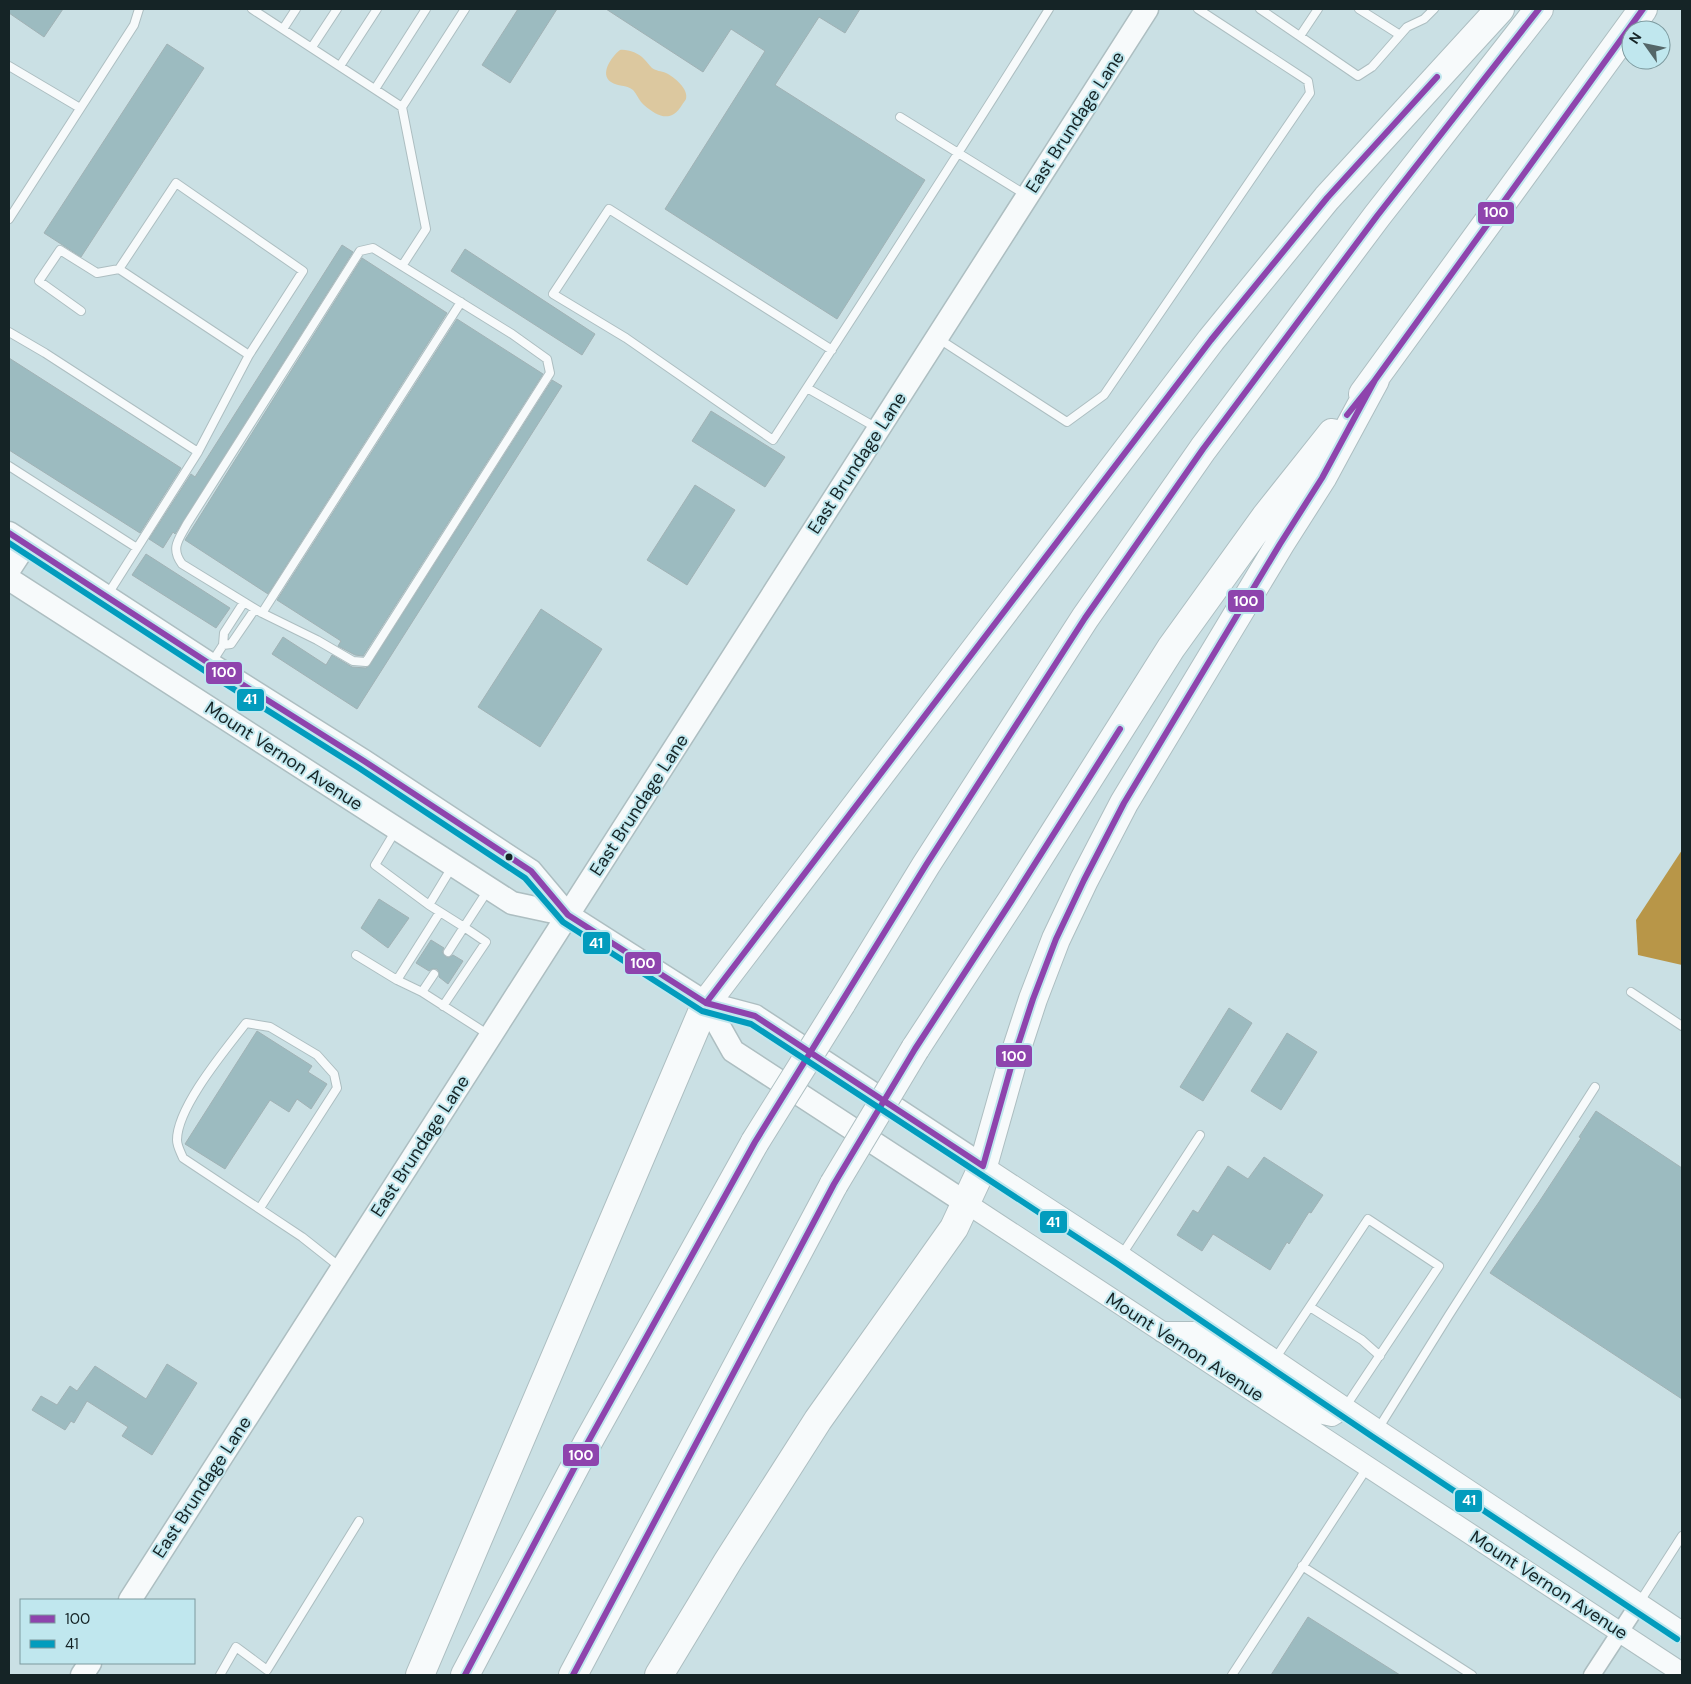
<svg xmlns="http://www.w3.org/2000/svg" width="1691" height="1684" viewBox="0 0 1691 1684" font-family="'DM Sans',sans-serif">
  <rect width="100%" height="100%" fill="#cae0e4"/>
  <path fill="#dcc89f" d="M620 50C627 49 639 53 644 59 647 62 649 65 652 68 656 71 661 71 666 73 674 77 689 89 686 99 685 101 683 103 682 105 671 123 658 117 644 105 639 101 637 94 633 90 626 84 618 87 611 82 599 74 612 56 620 50Z"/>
  <path fill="#b89648" d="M1682 850V965L1638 955 1636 920Z"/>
  <path fill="#9cbbc0" stroke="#a1b2b5" d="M9 9H63L44 37 9 13Z
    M518 9H557L510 83 482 65Z
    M606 9H860L845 33 819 17 775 85 925 180 837 319 665 209 765 51 731 29 703 72Z
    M167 44 204 68 81 257 44 233Z
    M342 245 353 252 175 534 173 532 163 548 149 539 191 474 195 477Z
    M465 249 595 334 582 355 451 271Z
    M362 258 447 313 268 594 185 540Z
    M457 319 543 374 363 656 355 655 338 646 341 641 277 600Z
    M9 358 181 468 140 533 9 450Z
    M552 380 562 386 357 709 272 654 283 637 326 665 332 655 352 667 366 668 370 665Z
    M711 411 785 457 765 487 692 441Z
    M695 485 735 510 687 585 647 560Z
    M146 554 230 608 216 628 132 575Z
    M541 609 602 649 540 747 478 707Z
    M379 899 409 918 388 948 361 928Z
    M431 940 444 948 442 952 445 956 448 958 453 955 463 961 448 984 439 977V972L437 969H432L429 971 416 963Z
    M1229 1008 1252 1023 1203 1101 1180 1087Z
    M257 1031 312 1066 308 1072 327 1084 311 1109 297 1099 289 1112 270 1100 225 1169 185 1144Z
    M1287 1033 1317 1052 1281 1110 1251 1091Z
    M1596 1111 1682 1168V1399L1490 1273 1539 1202 1581 1138 1579 1137Z
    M1264 1157 1323 1195 1311 1213 1309 1212 1289 1244 1287 1242 1270 1270 1213 1234 1202 1251 1177 1235 1193 1210 1198 1213 1228 1166 1248 1179Z
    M167 1364 197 1383 152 1455 122 1436 128 1427 87 1401 74 1423 71 1421 65 1430 32 1410 41 1396 57 1405 70 1386 77 1391 95 1366 146 1399Z
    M1308 1617 1400 1675H1271Z"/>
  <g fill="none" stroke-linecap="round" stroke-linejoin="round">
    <g stroke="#adbec1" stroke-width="10">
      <path id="service" d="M252 9 402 107
        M1260 9 1358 76 1372 67 1407 27 1424 19 1434 9
        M1359 9 1400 35
        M283 29 296 9
        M1300 36 1318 9
        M312 47 337 9
        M9 66 80 108
        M340 66 377 9
        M375 89 426 9
        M900 117 1026 195
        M9 219 134 25 139 9
        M373 248 512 334 547 359 550 373 366 662 353 661 317 640 262 613 182 564C170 548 179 539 187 524L360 251Z
        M402 266 426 229 402 107 465 9
        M81 311 39 281 60 250 97 273 119 269
        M9 332 45 353 198 452
        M939 339 1067 422 1104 395 1310 93 1308 81 1198 9
        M832 350 609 209 553 294 626 338 773 440C866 297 959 154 1049 9
        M807 388 877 428
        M9 466 137 548
        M108 594 198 452 249 355 119 269 176 183 303 271 249 355
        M262 613 461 302
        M223 645 231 644 255 609
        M212 662 223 645 224 633 244 602
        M396 830 375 865 429 905
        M448 952 464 927 429 905 452 867
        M356 955 397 980
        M434 974 422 992 489 1035
        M422 992 397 980 440 912
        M1631 992 1682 1026
        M443 1006 486 942 464 927 488 890
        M260 1208 337 1088 334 1074 317 1055 270 1027 246 1023C226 1049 177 1107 177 1140 177 1146 181 1153 183 1158L302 1237 340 1267
        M1121 1256 1200 1135
        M1310 1307 1362 1340 1380 1356
        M1275 1359 1368 1219 1439 1266 1346 1406
        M1378 1429 1449 1315 1595 1087
        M1302 1566 1472 1675
        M1639 1603 1682 1536
        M220 1675 236 1647 267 1670 359 1521
        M1232 1675 1367 1468"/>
    </g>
    <g stroke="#adbec1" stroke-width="19">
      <path id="minor" d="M1592 1675 1639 1603"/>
    </g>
    <g stroke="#adbec1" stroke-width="22">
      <path id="tertiary" d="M983 1166 1121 1256 1378 1430 1682 1632
        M966 1203 1682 1673
        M1162 1332H1197L1319 1413 1332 1416 1345 1408"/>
    </g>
    <g stroke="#adbec1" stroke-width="25">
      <path id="secondary" d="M9 533 210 664 364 761 531 871 568 915 706 1003 755 1016 983 1166
        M9 570 26 544
        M9 579 512 903 568 915
        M706 1003 733 1051 966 1203
        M130 1600 1147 9
        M82 1675 90 1663"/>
    </g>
    <g stroke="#adbec1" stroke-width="30">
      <path id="motorway" d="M1363 394 1643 9
        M841 1004 926 865 1085 618 1203 449 1377 216 1539 9
        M915 1049 1012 900 1171 648 1266 516 1332 433
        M420 1675 706 1003 1211 340 1327 198 1500 9
        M465 1675 588 1442 755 1142
        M573 1675 834 1184
        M659 1675 728 1561 818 1420 954 1228 983 1166 1013 1060 1033 999 1056 939 1084 880 1124 803 1280 544 1322 478 1375 380"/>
    </g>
    <use href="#service" stroke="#f7fafb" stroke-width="8"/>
    <use href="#minor" stroke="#f7fafb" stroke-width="16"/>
    <use href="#tertiary" stroke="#f7fafb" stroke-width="20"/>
    <use href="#secondary" stroke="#f7fafb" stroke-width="22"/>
    <use href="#motorway" stroke="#f7fafb" stroke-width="28"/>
    <g stroke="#adbec1" stroke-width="30" stroke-linecap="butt">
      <path id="motorway-bridge" d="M755 1142 841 1004
        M834 1184 915 1049"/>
    </g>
    <use href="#motorway-bridge" stroke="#f7fafb" stroke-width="28"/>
    <g stroke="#c0e7ee" stroke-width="10">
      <path id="bus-1" d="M1347 415 1375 380 1643 9
        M9 533 210 664 364 761 531 871 568 915 706 1003 755 1016 983 1166 1013 1060 1033 999 1056 939 1084 880 1124 803 1280 544 1322 478 1375 380
        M706 1003 1211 340 1327 198 1437 77
        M465 1675 588 1442 755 1142 926 865 1085 618 1203 449 1377 216 1539 9
        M573 1675 834 1184 915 1049 1012 900 1120 729"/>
    </g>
    <g stroke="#c0e7ee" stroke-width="10">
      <path id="bus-2" d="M9 543 205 671 359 768 525 878 563 922 702 1011 751 1024 1116 1263 1373 1437 1677 1639"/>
    </g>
    <use href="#bus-1" stroke="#8e44ad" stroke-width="6"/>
    <use href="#bus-2" stroke="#029cbd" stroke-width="6"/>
  </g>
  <circle fill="#152426" stroke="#c0e7ee" stroke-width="2" cx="509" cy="857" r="4.5"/>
  <g text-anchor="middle" stroke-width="4" stroke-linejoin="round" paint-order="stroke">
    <g font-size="18" fill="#152426" stroke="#c0e7ee">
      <text transform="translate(1075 122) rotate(-57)" y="6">East Brundage Lane</text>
      <text transform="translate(857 463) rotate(-57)" y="6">East Brundage Lane</text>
      <text transform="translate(284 756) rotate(33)" y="6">Mount Vernon Avenue</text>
      <text transform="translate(639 805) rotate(-57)" y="6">East Brundage Lane</text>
      <text transform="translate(420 1146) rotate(-57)" y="6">East Brundage Lane</text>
      <text transform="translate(1185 1347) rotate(33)" y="6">Mount Vernon Avenue</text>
      <text transform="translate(202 1487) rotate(-57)" y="6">East Brundage Lane</text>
      <text transform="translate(1549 1585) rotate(33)" y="6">Mount Vernon Avenue</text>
    </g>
  </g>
  <g stroke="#c0e7ee" stroke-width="2">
    <rect x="1477" y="201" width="38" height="24" rx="5" fill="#8e44ad"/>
    <rect x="1227" y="589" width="38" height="24" rx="5" fill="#8e44ad"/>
    <rect x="205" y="661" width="38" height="24" rx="5" fill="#8e44ad"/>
    <rect x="236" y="688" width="29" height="24" rx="5" fill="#029cbd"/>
    <rect x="582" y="931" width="29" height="24" rx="5" fill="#029cbd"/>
    <rect x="624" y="951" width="38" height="24" rx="5" fill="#8e44ad"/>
    <rect x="995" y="1044" width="38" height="24" rx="5" fill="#8e44ad"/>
    <rect x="1039" y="1210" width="29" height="24" rx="5" fill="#029cbd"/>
    <rect x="562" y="1443" width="38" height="24" rx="5" fill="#8e44ad"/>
    <rect x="1454" y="1489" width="29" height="24" rx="5" fill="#029cbd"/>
  </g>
  <g font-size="14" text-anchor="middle" font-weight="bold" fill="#fff">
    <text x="1496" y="217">100</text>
    <text x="1246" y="606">100</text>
    <text x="224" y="677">100</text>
    <text x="250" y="704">41</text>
    <text x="596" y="948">41</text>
    <text x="643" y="968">100</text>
    <text x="1014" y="1061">100</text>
    <text x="1053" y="1227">41</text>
    <text x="581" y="1460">100</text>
    <text x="1469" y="1505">41</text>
  </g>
  <rect width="1691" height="1684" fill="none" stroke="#152426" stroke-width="20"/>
  <rect x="20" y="1599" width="175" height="65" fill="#c0e7ee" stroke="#7c999e"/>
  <rect x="30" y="1615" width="25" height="8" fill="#8e44ad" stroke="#7c999e"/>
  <text x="65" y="1624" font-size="15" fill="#152426">100</text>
  <rect x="30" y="1640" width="25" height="8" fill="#029cbd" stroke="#7c999e"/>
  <text x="65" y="1649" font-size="15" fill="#152426">41</text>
  <g transform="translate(1646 45) rotate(303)"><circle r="24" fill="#c0e7ee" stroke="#7c999e"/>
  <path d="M0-4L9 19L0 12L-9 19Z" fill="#546668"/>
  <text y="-8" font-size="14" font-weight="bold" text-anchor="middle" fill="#152426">N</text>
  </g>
</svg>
